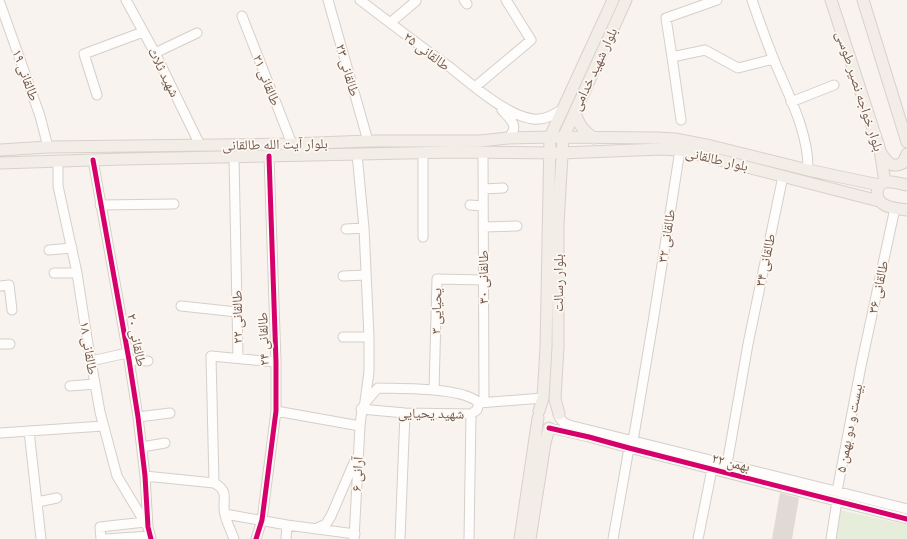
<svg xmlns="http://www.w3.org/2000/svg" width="907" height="539" viewBox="0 0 907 539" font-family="Signika,'Noto Naskh Arabic',sans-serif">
  <rect width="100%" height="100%" fill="#f8f3ee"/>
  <path fill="#e7eddb" d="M840 510 907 525V539H835Z"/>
  <path fill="#e1d9d4" d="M780 493 799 498 792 539H772Z"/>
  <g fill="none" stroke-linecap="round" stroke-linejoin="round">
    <g stroke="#d5cfc9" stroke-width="11">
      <path id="minor" d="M126 0 155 53 200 145
        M328 0 368 141
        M360 0C390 23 420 46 451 68 471 84 507 116 533 119 544 121 555 114 564 108
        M464 0 467 4
        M752 0C759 21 766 40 774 60 788 94 809 133 808 170
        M0 3 40 116 48 147
        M242 16 292 144
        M390 23 416 1
        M155 53 197 33
        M672 57 705 50 738 68 773 59
        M475 87 531 40 506 0
        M97 95 84 54 143 32
        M791 102 834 85
        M502 110C511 120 520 126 508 138
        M681 120 672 57 666 18 717 0
        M483 152 484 402
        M423 153V237
        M357 154 364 228 369 337V372L365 401
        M234 157 238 358
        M93 160 129 360 138 417 145 476 148 527 151 539
        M58 161V186L77 273 87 338 100 412 117 476 147 526
        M483 189 503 188
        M100 205 174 204
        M470 205 483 206
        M483 227 517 226
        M346 229 364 228
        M49 250 72 248
        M54 273H77
        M343 276 366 275
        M0 286 9 285 12 310
        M181 306 237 312
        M343 337H369
        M0 344H10
        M129 360 148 361
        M91 361 127 353
        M70 386 95 384
        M434 390 437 279 483 280
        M361 409 405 413 471 414 477 410 479 403 543 398
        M276 411 360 426
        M138 417 170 413
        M559 417 563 422 569 425 907 509
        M549 428 589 437 629 448 907 519
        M29 431 41 539
        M0 433 103 426
        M633 441 653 322 680 150
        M142 447 165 443
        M727 464 748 344 783 176
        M145 476 214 483
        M837 491 861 366 895 208
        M37 502 57 498
        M225 514 287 525 355 534
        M317 528 326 524 331 516 356 458
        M101 539 100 527 145 522
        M105 539 150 536
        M234 539C231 531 227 523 225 515 221 500 231 492 214 483L211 356 276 362
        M256 539 262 520 276 411V362L269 156
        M286 539 287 525
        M354 539 360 426C362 404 363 404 378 388 401 389 463 387 479 403
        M400 539 405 413
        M469 539 471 414
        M613 539 629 448
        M698 539 712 469
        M831 539 837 501"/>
    </g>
    <g stroke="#d9d0cc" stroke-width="13">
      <path id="major" d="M831 0 880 150 885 182
        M863 0 907 142
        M575 111C578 124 583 131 594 138
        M0 150 48 147 292 144 368 141H480L508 138 550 137 657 138 675 139 711 146 808 170 879 185
        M881 153C887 162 892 169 903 163L907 154
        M0 163 123 159 453 152 562 153 661 149 680 150 712 158 879 201
        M907 185C901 184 892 181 885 182 875 184 875 199 883 204 889 208 899 209 907 210
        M539 411 543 398 546 348 550 137 613 0
        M559 414 555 399 558 347V224L563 138 626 0
        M520 539 538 418
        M530 539 545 443 549 428"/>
    </g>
    <use href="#minor" stroke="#fefdfc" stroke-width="9"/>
    <use href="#major" stroke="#f2ede7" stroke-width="11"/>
    <g stroke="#fdf8f2" stroke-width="8">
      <path id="cycleway" d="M93 160 129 360 138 417 145 476 148 527 151 539
        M549 428 589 437 629 448 907 519
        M256 539 262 520 276 411V362L269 156"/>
    </g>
    <use href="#cycleway" stroke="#d6006c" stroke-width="5"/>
  </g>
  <g text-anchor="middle" stroke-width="3.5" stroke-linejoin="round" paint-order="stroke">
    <g font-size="14" fill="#745a50" stroke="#fdf8f2">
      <text transform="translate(427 51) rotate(37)" y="5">طالقانی ۲۵</text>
      <text transform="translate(594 69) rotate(-65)" y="5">بلوار شهید خدامی</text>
      <text transform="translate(348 70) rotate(74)" y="5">طالقانی ۲۳</text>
      <text transform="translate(164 72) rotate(63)" y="5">شهید ثلاث</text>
      <text transform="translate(26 75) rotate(70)" y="5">طالقانی ۱۹</text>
      <text transform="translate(267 80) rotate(69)" y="5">طالقانی ۲۱</text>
      <text transform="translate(860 91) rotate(72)" y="5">بلوار خواجه نصیر طوسی</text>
      <text transform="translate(275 144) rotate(-1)" y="5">بلوار آیت الله طالقانی</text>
      <text transform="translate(717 159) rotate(13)" y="5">بلوار طالقانی</text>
      <text transform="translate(666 236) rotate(-81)" y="5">طالقانی ۳۲</text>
      <text transform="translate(765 260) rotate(-78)" y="5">طالقانی ۳۴</text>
      <text transform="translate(483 277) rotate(-90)" y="5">طالقانی ۳۰</text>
      <text transform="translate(558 283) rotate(-90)" y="5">بلوار رسالت</text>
      <text transform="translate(878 287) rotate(-78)" y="5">طالقانی ۳۶</text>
      <text transform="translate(436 311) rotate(-89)" y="5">یحیایی ۳</text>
      <text transform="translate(237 317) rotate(-91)" y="5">طالقانی ۲۲</text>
      <text transform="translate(263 339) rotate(-92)" y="5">طالقانی ۲۴</text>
      <text transform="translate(137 340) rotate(79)" y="5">طالقانی ۲۰</text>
      <text transform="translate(89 348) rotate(81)" y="5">طالقانی ۱۸</text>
      <text transform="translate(431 413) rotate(1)" y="5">شهید یحیایی</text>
      <text transform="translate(849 428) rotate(-79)" y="5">بیست و دو بهمن ۵</text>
      <text transform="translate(731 462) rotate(14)" y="5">۲۲ بهمن</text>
      <text transform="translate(357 474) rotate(-87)" y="5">آرانی ۶</text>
    </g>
  </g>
</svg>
